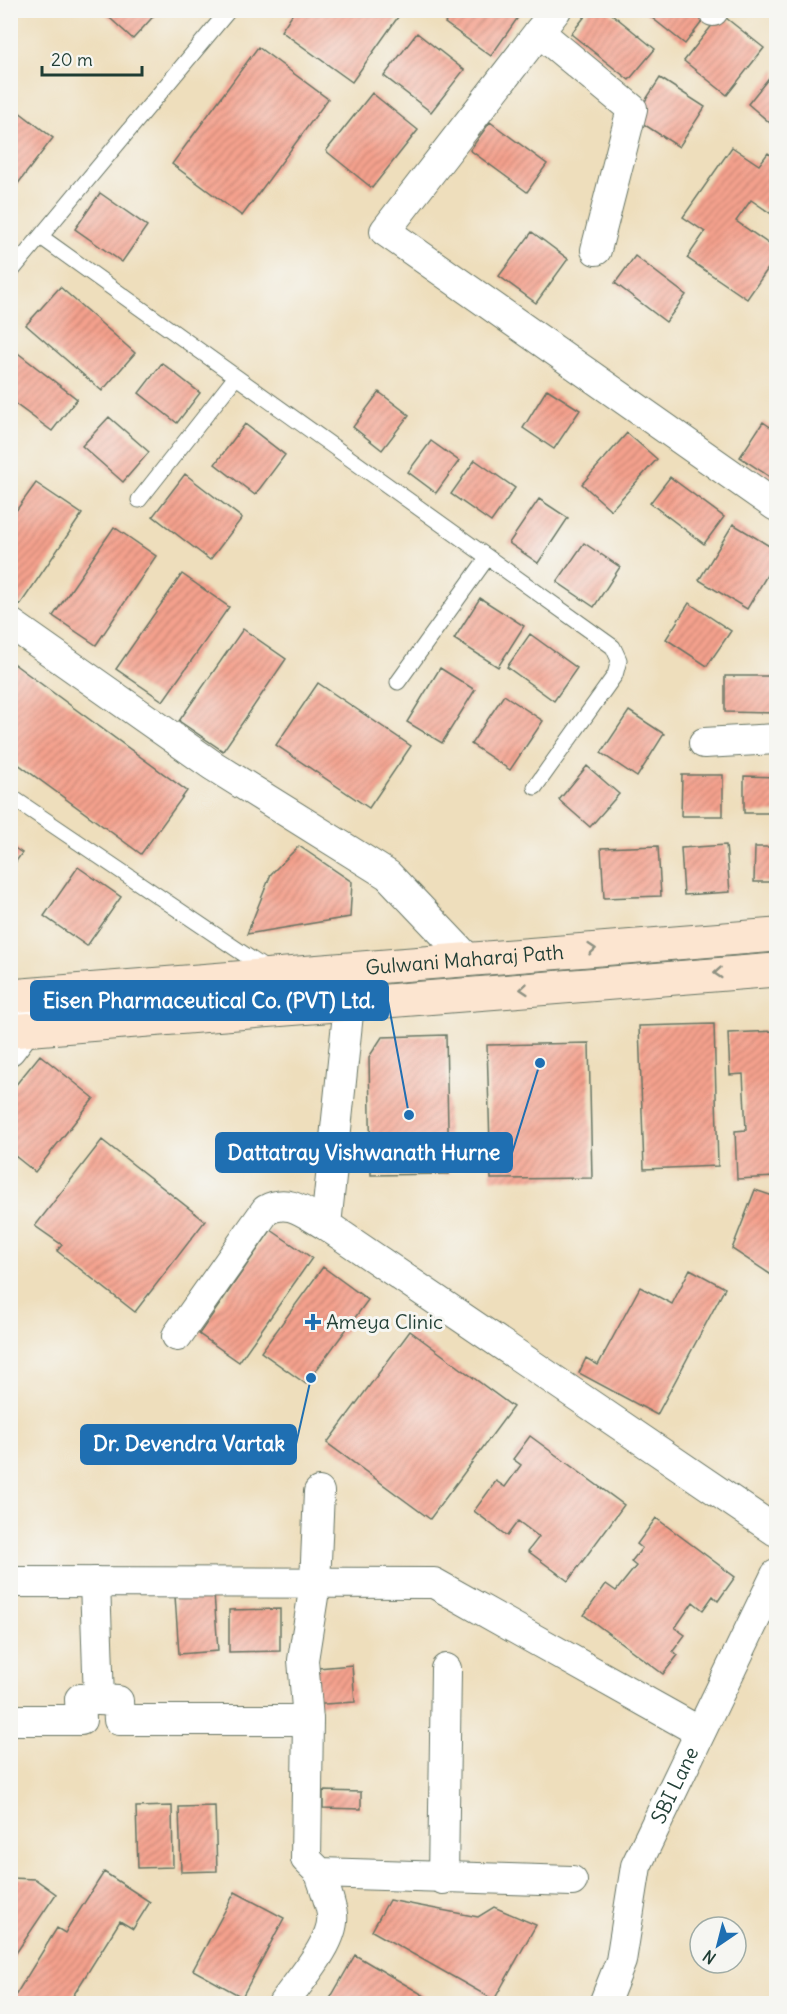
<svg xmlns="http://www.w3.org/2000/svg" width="787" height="2014" viewBox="0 0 787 2014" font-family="Delius,sans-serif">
  <defs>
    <pattern id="building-hatch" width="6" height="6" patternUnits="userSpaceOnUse" patternTransform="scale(1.5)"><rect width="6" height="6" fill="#f5a18d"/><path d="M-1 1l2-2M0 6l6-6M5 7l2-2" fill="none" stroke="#c68474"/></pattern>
  </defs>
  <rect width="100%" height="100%" fill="#f6f6f2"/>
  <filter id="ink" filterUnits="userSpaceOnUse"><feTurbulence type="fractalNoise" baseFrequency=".0167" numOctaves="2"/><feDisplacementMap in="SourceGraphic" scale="12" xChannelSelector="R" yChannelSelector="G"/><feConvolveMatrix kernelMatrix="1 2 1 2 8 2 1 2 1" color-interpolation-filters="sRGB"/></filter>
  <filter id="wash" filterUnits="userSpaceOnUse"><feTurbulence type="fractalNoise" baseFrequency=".008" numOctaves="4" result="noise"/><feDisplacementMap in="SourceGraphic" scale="24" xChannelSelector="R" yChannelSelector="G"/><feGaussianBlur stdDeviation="1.35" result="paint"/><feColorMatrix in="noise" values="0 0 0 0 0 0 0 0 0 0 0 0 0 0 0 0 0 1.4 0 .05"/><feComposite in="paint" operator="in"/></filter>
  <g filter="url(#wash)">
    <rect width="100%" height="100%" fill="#eedebc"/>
    <g id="blocks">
      <path fill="url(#building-hatch)" d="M101 10H159L133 39Z
        M295 10H403L352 82 281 31Z
        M454 10H511L519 16 491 56 445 23Z
        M590 10H607L655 49 629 80 571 34Z
        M642 10H696L705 18 685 44Z
        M721 14 764 48 727 95 684 61Z
        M417 33 464 70 431 112 384 76Z
        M258 47 328 99 242 216 172 164Z
        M776 69V128L748 104Z
        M660 78 705 107 679 147 634 118Z
        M372 93 418 130 372 188 326 151Z
        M10 105 53 138 10 194Z
        M490 122 547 164 527 192 470 150Z
        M732 147 759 165 768 153 776 159V217L751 200 736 221 776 249V257L747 299 687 258 705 232 683 217Z
        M100 193 147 226 122 262 75 229Z
        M532 232 568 259 536 303 499 276Z
        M635 256 686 295 666 322 615 283Z
        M60 287 135 353 102 391 26 325Z
        M10 347 77 399 52 431 10 400Z
        M162 363 200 393 177 423 139 393Z
        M547 389 580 410 554 449 523 428Z
        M379 392 409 415 382 450 353 427Z
        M109 417 149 452 123 482 82 446Z
        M763 422 776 431V481L740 457Z
        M245 424 285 455 255 495 215 464Z
        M627 433 657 459 611 510 582 484Z
        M431 441 459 461 436 493 408 472Z
        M475 460 515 488 491 522 451 494Z
        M185 474 242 518 210 560 153 516Z
        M670 477 724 517 704 544 650 503Z
        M36 483 82 514 20 605 10 598V519Z
        M539 499 568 518 538 563 509 543Z
        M733 524 776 550V560L747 609 699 580Z
        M114 527 156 556 96 645 53 616Z
        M584 543 620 567 594 607 557 582Z
        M182 574 229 607 163 701 116 669Z
        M480 598 524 626 498 667 454 639Z
        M689 603 731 631 707 666 666 639Z
        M243 629 286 659 223 751 179 721Z
        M530 634 577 668 554 701 507 667Z
        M10 661 187 791 141 854 10 758Z
        M440 668 475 690 442 743 407 722Z
        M725 676H776V713L725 712Z
        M318 683 411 746 369 808 276 745Z
        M504 695 543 721 510 770 471 744Z
        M629 711 664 734 637 777 601 753Z
        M587 766 619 794 590 827 559 800Z
        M682 775H723V816H681Z
        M744 776 776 777V813H744Z
        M10 845 22 853 10 870Z
        M726 845 730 892 684 895 681 848Z
        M299 846 352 882 350 917 247 934 271 874Z
        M658 846 661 896 604 898 601 848Z
        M755 847H776V882H754Z
        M78 867 121 897 87 946 44 916Z
        M714 1024 718 1166 644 1169 639 1026Z
        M776 1031V1177L737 1179 735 1131 746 1130 743 1074 730 1075 728 1033Z
        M446 1035 449 1174 371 1175 369 1057 382 1037Z
        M589 1043 592 1178 491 1179 487 1045Z
        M40 1055 94 1098 35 1172 10 1152V1092Z
        M102 1140 205 1221 135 1312 57 1251 62 1245 35 1226Z
        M755 1190 776 1197V1278L732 1249Z
        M271 1230 312 1258 239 1362 199 1334Z
        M323 1267 368 1300 306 1384 261 1352Z
        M690 1269 725 1288 657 1415 579 1373 586 1358 598 1365 640 1287 672 1304Z
        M410 1331 513 1407 430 1519 327 1443Z
        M530 1436 624 1505 568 1581 528 1551 539 1537 518 1521 507 1536 474 1511 496 1481 505 1487 521 1465 513 1459Z
        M656 1518 735 1577 718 1601 713 1596 703 1610 693 1602 675 1628 685 1635 673 1651 678 1655 663 1674 584 1615 606 1584 616 1591 636 1566 631 1562 642 1548 637 1544Z
        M214 1593 218 1651 179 1654 175 1596Z
        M280 1609V1651L229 1652V1610Z
        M352 1665 355 1702 309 1705 306 1669Z
        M323 1791 361 1792V1809L323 1808Z
        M172 1806 173 1867 138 1868 136 1807Z
        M215 1806 217 1871 181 1872 179 1807Z
        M104 1872 150 1902 133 1929 120 1921 68 2004H10L57 1928 65 1933Z
        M10 1878 35 1879 56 1894 10 1962Z
        M235 1892 284 1918 242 1997 193 1970Z
        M389 1900 478 1917 494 1907 536 1925 494 2000 372 1931Z
        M355 1955 430 1999 428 2004H327Z"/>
    </g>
  </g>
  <g filter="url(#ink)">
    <use href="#blocks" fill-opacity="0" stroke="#677564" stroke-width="1.5"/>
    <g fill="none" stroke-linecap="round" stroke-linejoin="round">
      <g stroke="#677564" stroke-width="17">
        <path id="lane" d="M41 237 613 647 619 660 615 675 535 787
          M10 273 229 10
          M139 500 235 378
          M398 682 487 558
          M10 796 269 971"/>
      </g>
      <g stroke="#677564" stroke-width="32">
        <g id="street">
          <path d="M556 10 385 231 776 506"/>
          <path d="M713 10V11"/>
          <path d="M539 32 632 109 596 250"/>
          <path d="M10 623 212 765 388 875 468 959"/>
          <path d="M704 743 776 739"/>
          <path d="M344 969 349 1004 326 1225 776 1531"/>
          <path d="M10 1050 26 1029 24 995"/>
          <path d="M177 1336 266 1210C289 1197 306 1214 326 1225"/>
          <path d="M319 1492 315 1584 303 1660 308 1720 306 1859 320 1873 572 1881"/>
          <path d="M10 1582 434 1583 700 1732"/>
          <path d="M95 1582 99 1700"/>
          <path d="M10 1720H81L80 1699 118 1701 119 1720H308"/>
          <path d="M443 1879 446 1669"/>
          <path d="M283 2004C298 1982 336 1941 332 1914 330 1901 324 1886 320 1873"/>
          <path id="s1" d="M604 2004 621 1961 636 1866 776 1575"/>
        </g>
      </g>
      <g stroke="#677564" stroke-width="35">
        <g id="secondary">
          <path id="s2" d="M10 996 776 935"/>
          <path d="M10 1031 776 970"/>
        </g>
      </g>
      <use href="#lane" stroke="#fff" stroke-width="15"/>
      <use href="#street" stroke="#fff" stroke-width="30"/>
      <use href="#secondary" stroke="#fce5d0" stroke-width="33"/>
    </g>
    <defs><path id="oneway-chevron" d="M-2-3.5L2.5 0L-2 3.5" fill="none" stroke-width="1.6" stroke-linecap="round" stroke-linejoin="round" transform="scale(1.5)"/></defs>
    <g stroke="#8e9182">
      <use href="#oneway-chevron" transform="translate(592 949) rotate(-5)"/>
      <use href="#oneway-chevron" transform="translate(718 973) rotate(176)"/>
      <use href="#oneway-chevron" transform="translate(524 989) rotate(175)"/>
    </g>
  </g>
  <path fill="#1f6fb2" stroke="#f6f6f2" stroke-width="2" d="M310 1313h6v6h6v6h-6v6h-6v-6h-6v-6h6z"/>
  <g text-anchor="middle" stroke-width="6" stroke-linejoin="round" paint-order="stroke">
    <g font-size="20" fill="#1f3d34" stroke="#f6f6f2">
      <text dy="7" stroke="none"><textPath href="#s2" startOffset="456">Gulwani Maharaj Path</textPath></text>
      <text dy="7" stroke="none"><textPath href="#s1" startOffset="232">SBI Lane</textPath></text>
    </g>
    <g font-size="20" fill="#1f3d34" stroke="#f6f6f2" text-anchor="start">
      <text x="326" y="1329">Ameya Clinic</text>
    </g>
  </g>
  <path fill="none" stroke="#1f6fb2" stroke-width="2" d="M409 1115L388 1001M540 1063L512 1153M311 1378L296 1444"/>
  <g fill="#1f6fb2" stroke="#f6f6f2" stroke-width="2">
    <circle cx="409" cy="1115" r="6"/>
    <circle cx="540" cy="1063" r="6"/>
    <circle cx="311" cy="1378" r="6"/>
  </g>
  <g fill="#1f6fb2" stroke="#1f6fb2" stroke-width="2">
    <rect x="31" y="981" width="357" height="39" rx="6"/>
    <rect x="216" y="1133" width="296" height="39" rx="6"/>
    <rect x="81" y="1425" width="215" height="39" rx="6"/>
  </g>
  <g font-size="21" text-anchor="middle" font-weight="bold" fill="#fff">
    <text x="209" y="1008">Eisen Pharmaceutical Co. (PVT) Ltd.</text>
    <text x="364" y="1160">Dattatray Vishwanath Hurne</text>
    <text x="189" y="1451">Dr. Devendra Vartak</text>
  </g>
  <rect width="787" height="2014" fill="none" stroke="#f6f6f2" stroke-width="36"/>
  <g transform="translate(718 1945) rotate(215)"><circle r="28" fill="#f6f6f2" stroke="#a0aca6" stroke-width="1.5"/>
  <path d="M0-4.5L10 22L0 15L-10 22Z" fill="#1f6fb2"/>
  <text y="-9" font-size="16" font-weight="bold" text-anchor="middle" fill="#1f3d34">N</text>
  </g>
  <path d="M42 66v9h100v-9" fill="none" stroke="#1f3d34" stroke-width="3"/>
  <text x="51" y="66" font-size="18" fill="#1f3d34" stroke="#f6f6f2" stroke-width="4.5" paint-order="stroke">20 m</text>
</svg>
